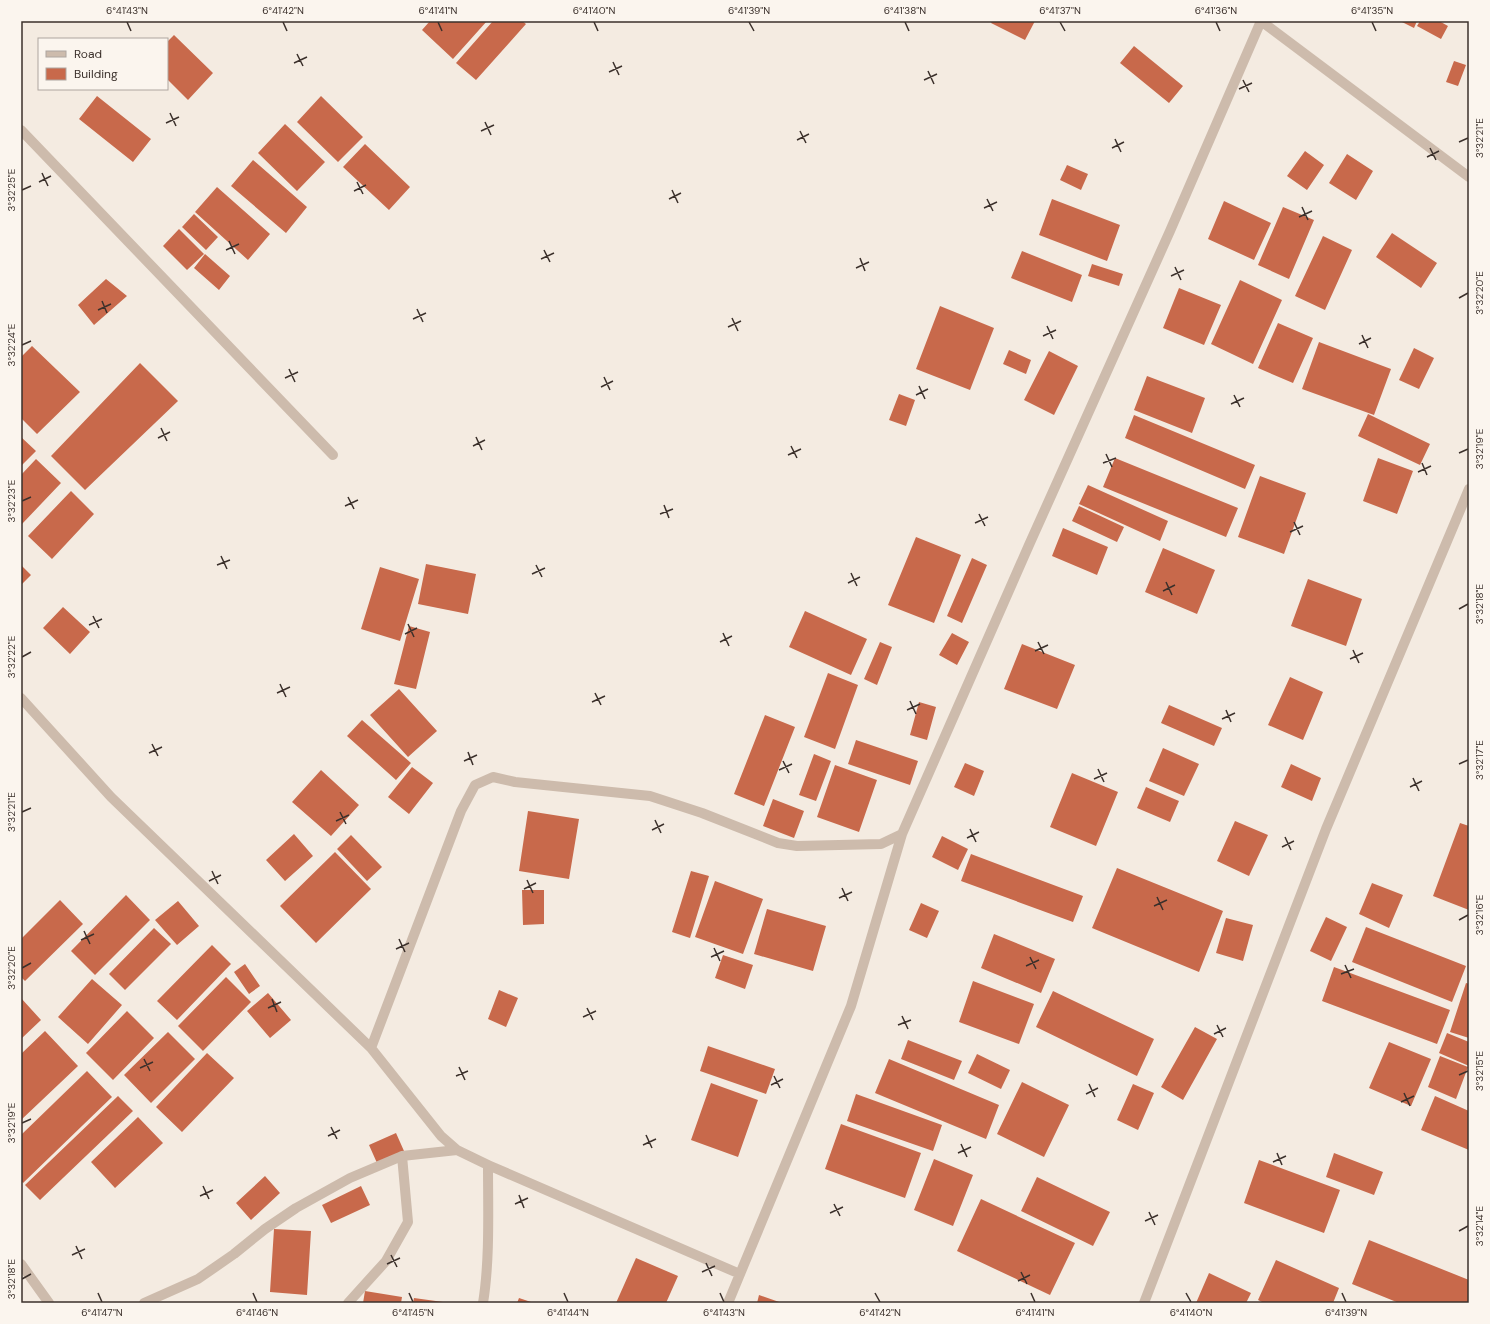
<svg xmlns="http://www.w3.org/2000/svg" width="1490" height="1324" viewBox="0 0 1490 1324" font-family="'DM Sans',sans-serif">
  <rect width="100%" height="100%" fill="#f4ebe1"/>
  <path fill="#c8694b" d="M430 21H487L453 59 422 30Z
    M493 21H522L526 24 476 80 456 63Z
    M992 21H1035L1025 40 991 23Z
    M1400 21H1417L1414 28Z
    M1420 21H1439L1448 26 1441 39 1417 26Z
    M174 35 213 73 188 100 167 79V42Z
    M1134 46 1183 86 1169 103 1120 63Z
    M1454 61 1466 65 1458 86 1446 82Z
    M97 96 151 139 133 162 79 119Z
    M321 96 363 137 338 162 297 122Z
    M285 124 325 162 297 191 258 153Z
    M365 144 410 187 389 210 343 167Z
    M1305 151 1324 165 1307 190 1287 176Z
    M1347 154 1373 171 1356 200 1329 183Z
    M253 160 307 207 286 233 231 186Z
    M1067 165 1088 174 1081 190 1060 180Z
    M217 187 270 234 248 260 195 212Z
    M1052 199 1120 225 1107 261 1039 235Z
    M1224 201 1271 223 1254 260 1208 239Z
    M1283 207 1314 220 1289 279 1258 265Z
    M194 214 218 237 206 250 182 227Z
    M179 229 204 254 187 270 163 246Z
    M1392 233 1437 263 1421 288 1376 257Z
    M1323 236 1352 250 1325 310 1295 296Z
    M1022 251 1082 275 1072 302 1011 278Z
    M205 254 230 276 219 290 194 268Z
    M1092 264 1123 274 1119 286 1088 276Z
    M106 279 127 296 94 325 78 305Z
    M1240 280 1282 300 1253 364 1211 344Z
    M1179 288 1221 305 1204 345 1163 328Z
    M940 306 994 328 970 390 916 369Z
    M1278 323 1313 338 1293 383 1258 368Z
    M1319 342 1391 369 1374 415 1302 389Z
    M32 346 80 392 37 434 21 418V357Z
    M1414 348 1434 358 1419 389 1399 380Z
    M1009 350 1031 360 1026 374 1003 364Z
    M1049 351 1078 366 1054 415 1024 400Z
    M140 363 178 401 85 490 51 456Z
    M1147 376 1205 398 1192 433 1134 410Z
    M899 394 915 400 906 426 889 420Z
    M1368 414 1430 444 1420 465 1358 436Z
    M1134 415 1255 465 1245 489 1125 438Z
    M21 437 36 451 21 466Z
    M1115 458 1238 508 1226 537 1103 487Z
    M1378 458 1413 471 1397 514 1363 501Z
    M36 459 61 483 22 524 21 475Z
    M1260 476 1306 493 1284 554 1238 537Z
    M1088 485 1168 521 1160 541 1079 504Z
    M71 491 94 514 52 559 28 536Z
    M1079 506 1124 527 1117 542 1072 521Z
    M1063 528 1108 547 1097 575 1052 556Z
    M916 537 961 555 934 623 888 605Z
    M1163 548 1215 570 1197 614 1145 592Z
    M972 558 987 565 962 623 947 616Z
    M426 564 476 574 468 614 418 604Z
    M21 565 31 575 21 585Z
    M380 567 419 579 400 641 361 629Z
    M1308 579 1362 599 1346 646 1291 626Z
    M63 607 90 632 70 654 43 628Z
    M805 611 867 639 851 675 789 647Z
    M409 626 430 632 416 689 394 684Z
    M952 633 969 642 957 665 939 655Z
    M880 642 892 647 877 685 864 679Z
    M1022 644 1075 665 1057 709 1004 689Z
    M828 673 858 685 835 749 804 737Z
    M1290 677 1323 692 1303 740 1268 725Z
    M399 689 437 731 408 757 370 715Z
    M919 702 936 707 927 740 910 735Z
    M1169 705 1222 728 1214 746 1161 723Z
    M765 715 795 727 764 806 734 794Z
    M362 720 411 763 396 780 347 736Z
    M856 740 918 761 910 785 848 764Z
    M1163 748 1199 764 1184 796 1149 781Z
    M814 754 831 761 816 801 799 795Z
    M965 763 984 771 974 796 954 787Z
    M1291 764 1321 778 1312 801 1281 787Z
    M835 765 877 780 859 832 817 817Z
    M412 767 433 783 409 814 388 797Z
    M321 770 359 805 331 836 292 802Z
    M1072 773 1118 792 1096 846 1050 827Z
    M1146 787 1179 801 1170 822 1137 808Z
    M773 799 804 811 794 838 763 826Z
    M528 811 579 819 569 879 519 871Z
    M1235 821 1268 835 1249 876 1217 861Z
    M1460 823 1469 826V910L1433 896Z
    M294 834 313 856 285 881 266 860Z
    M351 835 382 867 367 881 337 849Z
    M942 836 968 849 958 870 932 857Z
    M335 852 371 889 316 943 280 906Z
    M971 854 1083 896 1073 922 961 881Z
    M1117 868 1223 911 1199 972 1092 928Z
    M691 871 709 876 690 938 672 932Z
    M715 881 763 899 743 954 695 937Z
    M1372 883 1403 895 1389 928 1359 914Z
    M522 890H544V924L523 925Z
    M126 895 150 920 95 975 71 951Z
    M60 900 83 924 25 981 21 977V939Z
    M178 901 199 926 177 945 155 920Z
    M921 903 939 911 927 938 909 930Z
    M767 909 826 926 813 971 754 954Z
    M1326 917 1347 927 1331 961 1310 951Z
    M1226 918 1253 925 1243 961 1216 953Z
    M1366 927 1466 966 1452 1002 1352 962Z
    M154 928 171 944 125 990 109 974Z
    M994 934 1055 959 1041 993 981 968Z
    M212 945 231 964 177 1020 157 1001Z
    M723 955 753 965 745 989 715 978Z
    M245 964 260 986 249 994 234 972Z
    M1334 967 1450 1010 1437 1044 1322 1001Z
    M226 977 251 1002 203 1051 178 1026Z
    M92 979 122 1005 88 1044 58 1017Z
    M973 981 1034 1004 1019 1044 959 1022Z
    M1466 983 1469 984V1038L1450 1032Z
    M499 990 518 998 506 1027 488 1019Z
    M1053 991 1154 1039 1137 1076 1036 1027Z
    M268 993 291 1020 270 1038 247 1011Z
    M21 998 41 1020 21 1039Z
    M127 1011 154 1038 113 1080 86 1053Z
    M1195 1027 1217 1039 1183 1100 1161 1087Z
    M45 1031 78 1066 21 1120V1054Z
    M168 1032 195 1059 151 1103 124 1075Z
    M1447 1033 1469 1042V1066L1439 1053Z
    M908 1040 962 1061 954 1080 901 1059Z
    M1389 1042 1431 1059 1411 1106 1369 1088Z
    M708 1046 775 1069 766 1094 700 1071Z
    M207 1053 234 1078 182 1132 156 1107Z
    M977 1054 1010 1070 1001 1089 968 1073Z
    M1440 1056 1468 1067 1456 1099 1428 1087Z
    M889 1059 999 1105 986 1139 875 1093Z
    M87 1071 112 1097 23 1183 21 1180V1135Z
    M1022 1082 1069 1105 1044 1157 997 1134Z
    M711 1083 758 1100 738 1157 691 1140Z
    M1133 1084 1154 1093 1138 1130 1117 1120Z
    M856 1094 942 1125 933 1151 847 1121Z
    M118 1096 133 1111 40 1200 25 1185Z
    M1435 1096 1469 1111V1150L1421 1130Z
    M138 1117 163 1143 115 1188 91 1162Z
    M841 1124 921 1153 905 1198 825 1169Z
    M396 1133 404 1151 377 1163 369 1145Z
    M1334 1153 1383 1172 1374 1195 1326 1177Z
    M934 1159 973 1175 953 1226 914 1210Z
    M1259 1160 1340 1190 1324 1233 1244 1203Z
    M265 1176 280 1193 251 1220 236 1203Z
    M1037 1177 1110 1212 1093 1246 1021 1211Z
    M361 1186 370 1205 331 1223 322 1205Z
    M981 1199 1075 1243 1050 1295 957 1251Z
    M274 1229 311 1231 307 1295 270 1292Z
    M1369 1240 1469 1280V1303H1399L1352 1284Z
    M636 1258 678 1276 666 1303H616Z
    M1276 1260 1339 1288 1333 1303H1264L1258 1300Z
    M1209 1273 1251 1293 1246 1303H1196Z
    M365 1291 402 1297 401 1303H363Z
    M759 1295 782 1303H757Z
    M414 1298 443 1302 442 1303H413Z
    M519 1298 534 1303H517Z"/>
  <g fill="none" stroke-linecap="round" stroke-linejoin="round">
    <path stroke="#cdbbac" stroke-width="10" d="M21 130 333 455
      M21 698 111 797 371 1048 441 1136 457 1150 488 1165 740 1274
      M371 1048 461 811 475 785 493 777 515 782 650 796 702 813 778 843 797 846 881 844 902 834
      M21 1264 49 1303
      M144 1303 198 1279 234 1254 265 1229 296 1208 350 1178 402 1156 457 1150
      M348 1303 386 1261 408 1222 402 1156
      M483 1303C490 1260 488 1209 488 1165
      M728 1303 851 1006 902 834 1029 545 1170 231 1261 21 1469 177
      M1144 1303 1326 829 1469 489"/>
  </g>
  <path fill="none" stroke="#3b302b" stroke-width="1.5" d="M127 22 131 31M283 22 287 31M438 22 442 31M594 22 598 31M749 22 754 31M905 22 909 31M1060 22 1065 31M1216 22 1220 31M1372 22 1376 31M297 54 303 66M613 62 619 75M294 63 307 57M928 71 934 84M609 72 622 66M924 80 937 74M1243 80 1249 92M1239 89 1252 83M170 113 176 126M485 122 491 135M166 123 179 117M481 131 494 125M800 131 806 143M1115 139 1121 152M797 140 809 134M1459 142 1468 138M1112 148 1124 142M1430 148 1436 160M1427 157 1439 151M42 173 48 186M39 182 51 176M357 182 363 194M22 190 31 186M672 190 678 203M354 191 366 185M669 199 681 193M987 199 993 211M1302 207 1308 220M984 208 997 202M1299 217 1312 211M229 241 235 254M226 250 239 244M544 250 550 262M860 258 865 271M541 259 554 253M1175 267 1181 280M856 268 869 262M1171 276 1184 270M1459 298 1468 293M102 301 107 313M417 309 423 322M98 310 111 304M732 318 738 331M413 319 426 313M1047 326 1053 339M728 327 741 321M1362 335 1368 348M1043 336 1056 330M1359 344 1371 338M22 345 31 341M289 369 295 382M604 377 610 390M285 378 298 372M919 386 925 399M601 387 613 381M916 395 928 389M1234 395 1240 407M1231 404 1244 398M161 428 167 441M476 437 482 450M158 438 170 432M473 446 485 440M791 446 797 458M1459 453 1468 449M1106 454 1112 467M788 455 801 449M1103 463 1116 458M1422 463 1427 475M1418 472 1431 466M348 497 354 509M22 501 31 497M664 505 669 518M345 506 358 500M660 514 673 509M979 514 985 526M1294 522 1300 535M975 523 988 517M1290 532 1303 526M221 556 227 569M217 565 230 560M536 565 542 577M851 573 857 586M532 574 545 568M1166 582 1172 595M848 583 860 577M1163 591 1175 585M1459 609 1468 604M93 616 99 628M408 624 414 637M89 625 102 619M723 633 729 646M405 634 417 628M720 642 732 636M1038 642 1044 654M1353 650 1359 663M1035 651 1048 645M22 657 31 652M1350 659 1363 653M280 684 286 697M277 693 290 687M595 693 601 705M910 701 916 714M592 702 605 696M907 710 920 704M1226 710 1231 722M1222 719 1235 713M152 744 158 756M468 752 473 765M149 753 162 747M464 761 477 755M783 761 789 773M1459 764 1468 760M1098 769 1104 782M779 770 792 764M1413 778 1419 791M1094 779 1107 773M1410 787 1422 781M22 812 31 808M340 812 346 824M655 820 661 833M336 821 349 815M970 829 976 842M652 830 664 824M1285 837 1291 850M967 838 979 832M1282 847 1294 841M212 871 218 884M527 880 533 893M209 881 221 875M842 888 848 901M524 889 536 883M1157 897 1163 910M839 898 852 892M1154 906 1167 900M1459 920 1468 915M84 931 90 944M399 939 405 952M81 940 94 934M714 948 720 961M396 949 409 943M711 957 724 951M1030 957 1036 969M1345 965 1351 978M1026 966 1039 960M22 968 31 963M1341 974 1354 969M272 999 277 1012M268 1008 281 1002M587 1008 593 1020M902 1016 908 1029M583 1017 596 1011M898 1025 911 1020M1217 1025 1223 1037M1214 1034 1226 1028M144 1059 150 1071M459 1067 465 1080M140 1068 153 1062M1459 1075 1468 1071M456 1076 468 1071M774 1076 780 1088M1089 1084 1095 1097M771 1085 783 1079M1404 1093 1410 1106M1086 1094 1098 1088M1401 1102 1414 1096M22 1123 31 1119M331 1127 337 1139M646 1135 652 1148M328 1136 340 1130M961 1144 967 1157M643 1145 656 1139M958 1153 971 1147M1277 1153 1282 1165M1273 1162 1286 1156M203 1186 209 1199M519 1195 524 1208M200 1196 213 1190M515 1204 528 1198M834 1204 840 1216M1149 1212 1155 1225M830 1213 843 1207M1145 1221 1158 1215M1459 1231 1468 1226M76 1246 82 1259M72 1255 85 1249M391 1255 397 1267M706 1263 712 1276M387 1264 400 1258M702 1272 715 1266M1021 1272 1027 1284M22 1279 31 1274M1018 1281 1030 1275M98 1293 102 1302M253 1293 257 1302M409 1293 413 1302M564 1293 568 1302M720 1293 724 1302M875 1293 880 1302M1031 1293 1035 1302M1186 1293 1191 1302M1342 1293 1346 1302"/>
  <rect width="1490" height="1324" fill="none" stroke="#fbf5ee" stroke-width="44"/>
  <rect x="38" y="38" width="130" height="52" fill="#fbf5ee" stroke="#aea6a0"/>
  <rect x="46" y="51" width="20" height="6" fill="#cdbbac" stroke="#aea6a0"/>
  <text x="74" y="58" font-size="12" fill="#3b302b">Road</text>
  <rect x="46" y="68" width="20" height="12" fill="#c8694b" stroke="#aea6a0"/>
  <text x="74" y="78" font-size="12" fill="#3b302b">Building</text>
  <rect x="22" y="22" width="1446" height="1280" fill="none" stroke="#3b302b" stroke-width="1.5"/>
  <g font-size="10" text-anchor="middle" fill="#3b302b">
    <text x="127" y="14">6°41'43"N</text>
    <text x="283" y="14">6°41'42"N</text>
    <text x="438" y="14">6°41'41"N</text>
    <text x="594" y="14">6°41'40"N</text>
    <text x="749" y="14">6°41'39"N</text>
    <text x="905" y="14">6°41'38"N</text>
    <text x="1060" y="14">6°41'37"N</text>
    <text x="1216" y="14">6°41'36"N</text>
    <text x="1372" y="14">6°41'35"N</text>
    <text transform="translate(1479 138) rotate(-90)" y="4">3°32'21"E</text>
    <text transform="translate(11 190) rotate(-90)" y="4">3°32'25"E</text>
    <text transform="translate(1479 293) rotate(-90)" y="4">3°32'20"E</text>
    <text transform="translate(11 345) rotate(-90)" y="4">3°32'24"E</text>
    <text transform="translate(1479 449) rotate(-90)" y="4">3°32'19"E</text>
    <text transform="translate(11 501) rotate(-90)" y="4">3°32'23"E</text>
    <text transform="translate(1479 604) rotate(-90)" y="4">3°32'18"E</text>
    <text transform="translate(11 657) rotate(-90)" y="4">3°32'22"E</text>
    <text transform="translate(1479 760) rotate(-90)" y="4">3°32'17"E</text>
    <text transform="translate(11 812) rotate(-90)" y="4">3°32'21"E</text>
    <text transform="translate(1479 915) rotate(-90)" y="4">3°32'16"E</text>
    <text transform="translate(11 968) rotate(-90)" y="4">3°32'20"E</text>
    <text transform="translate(1479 1071) rotate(-90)" y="4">3°32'15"E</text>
    <text transform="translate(11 1123) rotate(-90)" y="4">3°32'19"E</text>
    <text transform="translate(1479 1226) rotate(-90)" y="4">3°32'14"E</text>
    <text transform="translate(11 1279) rotate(-90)" y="4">3°32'18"E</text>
    <text x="102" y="1316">6°41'47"N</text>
    <text x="257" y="1316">6°41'46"N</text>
    <text x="413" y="1316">6°41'45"N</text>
    <text x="568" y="1316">6°41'44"N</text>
    <text x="724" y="1316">6°41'43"N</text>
    <text x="880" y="1316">6°41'42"N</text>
    <text x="1035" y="1316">6°41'41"N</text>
    <text x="1191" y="1316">6°41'40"N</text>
    <text x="1346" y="1316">6°41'39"N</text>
  </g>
</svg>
